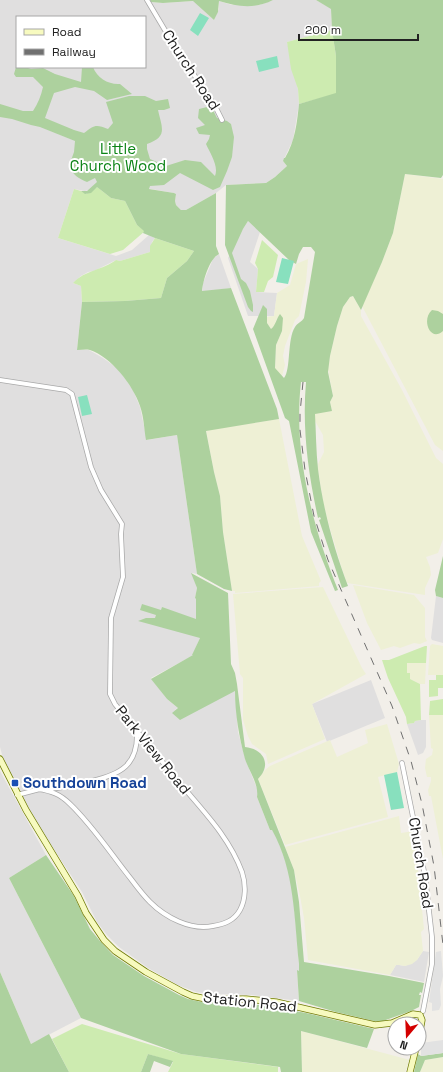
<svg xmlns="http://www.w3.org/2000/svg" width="443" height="1072" viewBox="0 0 443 1072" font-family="'Space Grotesk',sans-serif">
  <rect width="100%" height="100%" fill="#f2efe9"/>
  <path fill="#e0dfdf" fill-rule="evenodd" d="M0 0H144L146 4 151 2 163 3 194 1 214 20 219 9V1L232 5H259L273 0H316L331 8 332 30 287 42 298 89 299 104 293 140 283 161 287 166 275 177 266 183 226 185 216 193 186 210H181L176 205 175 201 176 194 174 193 145 188 89 190 85 191 74 189 58 238 116 256 132 250 149 235 155 238 152 242 150 252 120 261 116 260 94 271 88 272 81 276 73 283 81 286 82 302 77 349 89 350 103 358 117 368 124 377 133 390 140 407 147 440 177 435 197 574 192 573 197 588 195 598 196 599V619L200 638 193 654 194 655 151 678 167 699 178 708 174 710 235 691 238 732 246 761 258 791 257 797 270 830H272L277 838 289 871 293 892 299 964V972L297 971 299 1001 253 995 210 994 196 992 178 985 148 968 119 947 107 935 97 922 82 892 36 822 4 762 0 747ZM17 17H145V67H17Z
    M248 221 260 232 250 262 258 269 256 292 277 293 274 316H248L228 258 243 229Z
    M219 254 231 288 202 292 203 283 213 259Z
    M436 596 443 598V643L432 640 431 638Z
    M371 680 385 718 327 742 312 704Z
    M421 720H426V747L423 753 418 755 407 724 414 723 415 721Z
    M0 771 46 855 9 878 81 1018 31 1044 0 972Z
    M423 951 429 952 424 982 390 975 396 965H399L405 966 417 960Z"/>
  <path fill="#eef0d5" d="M405 174 443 179V451L435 445 362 306 382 262 393 233Z
    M308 259 306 282 299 316 295 320 285 346 283 356 285 365 282 376 275 369 276 345 282 331 277 318 275 325 271 329 267 323V317L274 316 277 293 290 285 296 264Z
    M353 296 361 310V316L402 390 436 458 443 464V539L438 553 426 557 430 567 431 575 425 588V595L347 583 342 569 329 525 323 502 318 469V464L324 452 323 435 315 421V413L332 411 330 402 333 396 328 369 330 356 337 326 343 307 350 297Z
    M279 419 302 536 321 581 319 583V586L235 593V591H232L223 532 220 496 214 472 206 430Z
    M353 585 414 595 425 608V637L427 641 420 644 414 643 400 648 394 646 381 650 367 623Z
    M323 587 362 668 366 674 312 704 325 739 268 764 266 754 252 744 248 736 243 720V678L240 674 233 594Z
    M432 644 443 646V675H428L430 646Z
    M407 662 426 663 425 684H420L410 679 407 673Z
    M429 715H443V859L431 796H429L428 790 431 781V777H427L425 768 426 759 432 755 433 749 431 748Z
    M387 724 399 764 397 772 378 777 388 817 285 845 258 779 265 770 270 766 330 740 337 757 368 743 365 730Z
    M399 816 401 833 414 831 424 929 421 932 423 951 417 960 412 964 405 966 399 965H396L390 975 308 960 304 918 300 896 294 870 285 847Z
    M301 1031 410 1060 405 1072H302Z
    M443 1057V1072H420L425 1060Z"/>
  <path fill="#cdebb0" d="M332 30 336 56V94L299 104 298 89 291 69 287 42Z
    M97 187 111 198 125 201 137 225 145 231 123 250 110 254 58 238 74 189 81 191 86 194Z
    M155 238 194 251 187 261 167 278 161 298 125 301 82 302 81 286 73 283C85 270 103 270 116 260L120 261 150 252V246Z
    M262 240 278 255 273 277 268 281 264 292H256L258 269 255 263Z
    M425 646H427L426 663H407V673H410V679L420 684 421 720 415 721 414 723 407 724 406 717 388 678 382 660H389Z
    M436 675H443V688H438V696L429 697V680H436Z
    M443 699V715H429L430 701Z
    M82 1024 181 1054 278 1067V1072H168L173 1062 148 1054 141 1072H69L52 1039Z"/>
  <path fill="#add19e" d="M150 0H273C255 9 238 7 219 1L218 12 214 20 193 1 163 3 151 2Z
    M316 0H443V175L441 178 405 174 393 233 382 262 361 310 353 296 350 297 343 307 337 326 330 356 328 372 333 396 330 402 332 411 315 414C316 432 316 451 318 469 323 509 334 549 348 586L342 588 319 520 321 519 320 517 318 518C308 473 302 428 306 382H301C293 452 312 525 338 590L335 591 311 532 289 421 285 418 253 329 263 305 267 309V323L271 329C276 325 276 319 280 314L283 318 282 331 276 345 275 368 284 378C291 370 287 339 295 327 297 323 302 322 304 318L315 252 311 247H303L299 254 296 264 289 260 248 221 243 229 232 253 241 279 246 283 250 291 253 305V312L251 311 248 307 225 245 226 185 266 183 275 177 287 166 283 161 284 158H285C295 141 297 123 299 104L336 93V56L332 30 331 9Z
    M16 67H25L31 69 43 68 55 74 81 82 82 67H93C97 78 109 85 120 84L132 94 107 100 94 91 75 87 54 93 45 118 74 130 84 133C94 125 96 124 108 129L113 123 106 102 129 96H145L156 101 168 99 170 108 164 110H158C162 128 168 137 147 144V149L150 159 166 166 185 160 201 162 215 176C219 166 210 153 206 144L209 139 210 135 199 134 196 128 205 125 198 118 199 109 211 106 217 118 227 121 231 124 234 137 232 157 227 171 220 187 213 190 180 173 164 185 150 186 149 189 174 193 176 194 175 201 176 205 181 210H186L216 193V246L219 254C209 259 203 281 202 291L231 288 277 409 279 419 206 431 214 472 220 496 223 532 232 591 224 589 197 574 177 435 146 440C144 429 144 417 140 406 133 385 111 357 90 350 86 349 81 350 77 350L82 302 125 301 161 298 167 278 187 261 194 251 155 238 143 233 144 231 137 225 125 201 111 198 97 187 91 193 85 194 81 191H87L97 182 95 178 87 182C79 179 72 174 69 166L74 152 75 141 40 127 31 125 12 119 0 117V104L23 111H33C38 103 41 96 43 87L33 77H16L14 74Z
    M432 310 438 311 443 314V331C430 343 421 319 432 310Z
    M443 556V598L436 596 435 590Z
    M191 573 228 593 231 664 235 673 237 684 245 747C264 749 272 765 258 779L294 870 299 902 304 962 389 976 424 983 422 993 420 992 419 995H421L419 1007 411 1011 383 1021H374L336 1012 299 1001 297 970 299 971V964C294 918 295 871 272 830H270L257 797C259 784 249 771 245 759 239 736 235 714 235 691L180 720 172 713 178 708 167 699 151 679 193 655H192L200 638 138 621 146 618H155L156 615 140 610 142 604 161 610 162 607 196 619V599L195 598 197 588Z
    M46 855 74 896 90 929 100 941 113 955 144 976 179 995 188 999 206 1003 262 1005 306 1013 374 1029 367 1048 301 1031 302 1072H281L280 1067 181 1054 81 1018 9 878Z
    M0 972 31 1044 49 1034 69 1072H0Z
    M443 1053V1057L425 1060 420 1072H414L418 1054 421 1056Z
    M148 1054 173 1061 170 1067 154 1061 150 1072H141Z"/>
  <path fill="#88e0be" d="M200 13 209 18 198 36 190 30Z
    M277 56 279 67 259 72 256 61Z
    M282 258 294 261 288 284 276 282Z
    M87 395 92 414 82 416 78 397Z
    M397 772 404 808 391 810 384 775Z"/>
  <path fill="#e2e2e2" d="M441 951 443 976 440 989 441 1005 439 1010 432 1011V1003L429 1002 436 952Z
    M443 1040V1053L421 1056V1043Z"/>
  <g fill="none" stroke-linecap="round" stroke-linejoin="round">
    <g stroke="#a9a9a9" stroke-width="5.5">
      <path id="street" d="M147 0 172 42 215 106 222 120
        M0 380 66 390 72 394 91 467 101 490 122 524 121 534 123 577 111 618 110 694 115 704C137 732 161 760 184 788 206 814 230 839 242 872 246 884 246 899 240 910 234 921 224 924 213 926 191 931 165 917 150 902 143 895 137 887 131 879 111 854 93 826 70 804 60 794 51 791 38 789
        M402 763 425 876 432 937V964L423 1011
        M47 789C62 788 77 785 92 781 121 774 138 765 137 732
        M17 795 40 789"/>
    </g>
    <g stroke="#707d05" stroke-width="7">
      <path id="secondary" d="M0 759 26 810 78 896 86 913 104 940 115 951 146 972 183 992 192 996 206 999H246L276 1002 375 1025 392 1023 413 1014 420 1015
        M419 1036 422 1020 420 1015
        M410 1072 416 1048"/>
    </g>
    <use href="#street" stroke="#fff" stroke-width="4"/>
    <use href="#secondary" stroke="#f7fabf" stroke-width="5.5"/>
    <path stroke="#707070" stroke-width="1" stroke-dasharray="8 8" stroke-linecap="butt" d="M303 382 300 413V430L305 470 314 516 328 560 392 706 411 761 422 804 434 866 443 945"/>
  </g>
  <rect fill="#1a4fb4" stroke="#fff" stroke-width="1.5" x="11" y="779" width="8" height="8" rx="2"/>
  <g text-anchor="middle" stroke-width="4" stroke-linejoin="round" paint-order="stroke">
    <g font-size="15" fill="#222" stroke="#fff">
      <text transform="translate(191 70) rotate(57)" y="5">Church Road</text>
      <text transform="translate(153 750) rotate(51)" y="5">Park View Road</text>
      <text transform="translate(421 863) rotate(81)" y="5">Church Road</text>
      <text transform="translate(250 1002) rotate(6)" y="5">Station Road</text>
    </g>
    <g font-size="15" fill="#0c8416" stroke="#fff">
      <text x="118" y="154">Little<tspan x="118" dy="17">Church Wood</tspan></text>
    </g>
    <g font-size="15" font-weight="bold" fill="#164399" stroke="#fff" text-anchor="start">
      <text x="23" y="788">Southdown Road</text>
    </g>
  </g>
  <rect x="16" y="16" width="130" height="52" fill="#ffffff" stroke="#a7a7a7"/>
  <rect x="24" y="29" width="20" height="6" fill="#f7fabf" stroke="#a7a7a7"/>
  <text x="52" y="36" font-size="12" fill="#222222">Road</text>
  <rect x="24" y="49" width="20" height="6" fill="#707070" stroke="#a7a7a7"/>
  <text x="52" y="56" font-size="12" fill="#222222">Railway</text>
  <g transform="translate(407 1036) rotate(199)"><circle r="19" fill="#ffffff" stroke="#a7a7a7"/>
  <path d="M0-3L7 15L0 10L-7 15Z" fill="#d40000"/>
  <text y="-6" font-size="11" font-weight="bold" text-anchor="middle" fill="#222222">N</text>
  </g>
  <path d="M299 34v6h119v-6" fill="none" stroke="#222222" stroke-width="2"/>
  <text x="305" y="34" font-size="12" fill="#222222" stroke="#ffffff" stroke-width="3" paint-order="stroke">200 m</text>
</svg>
